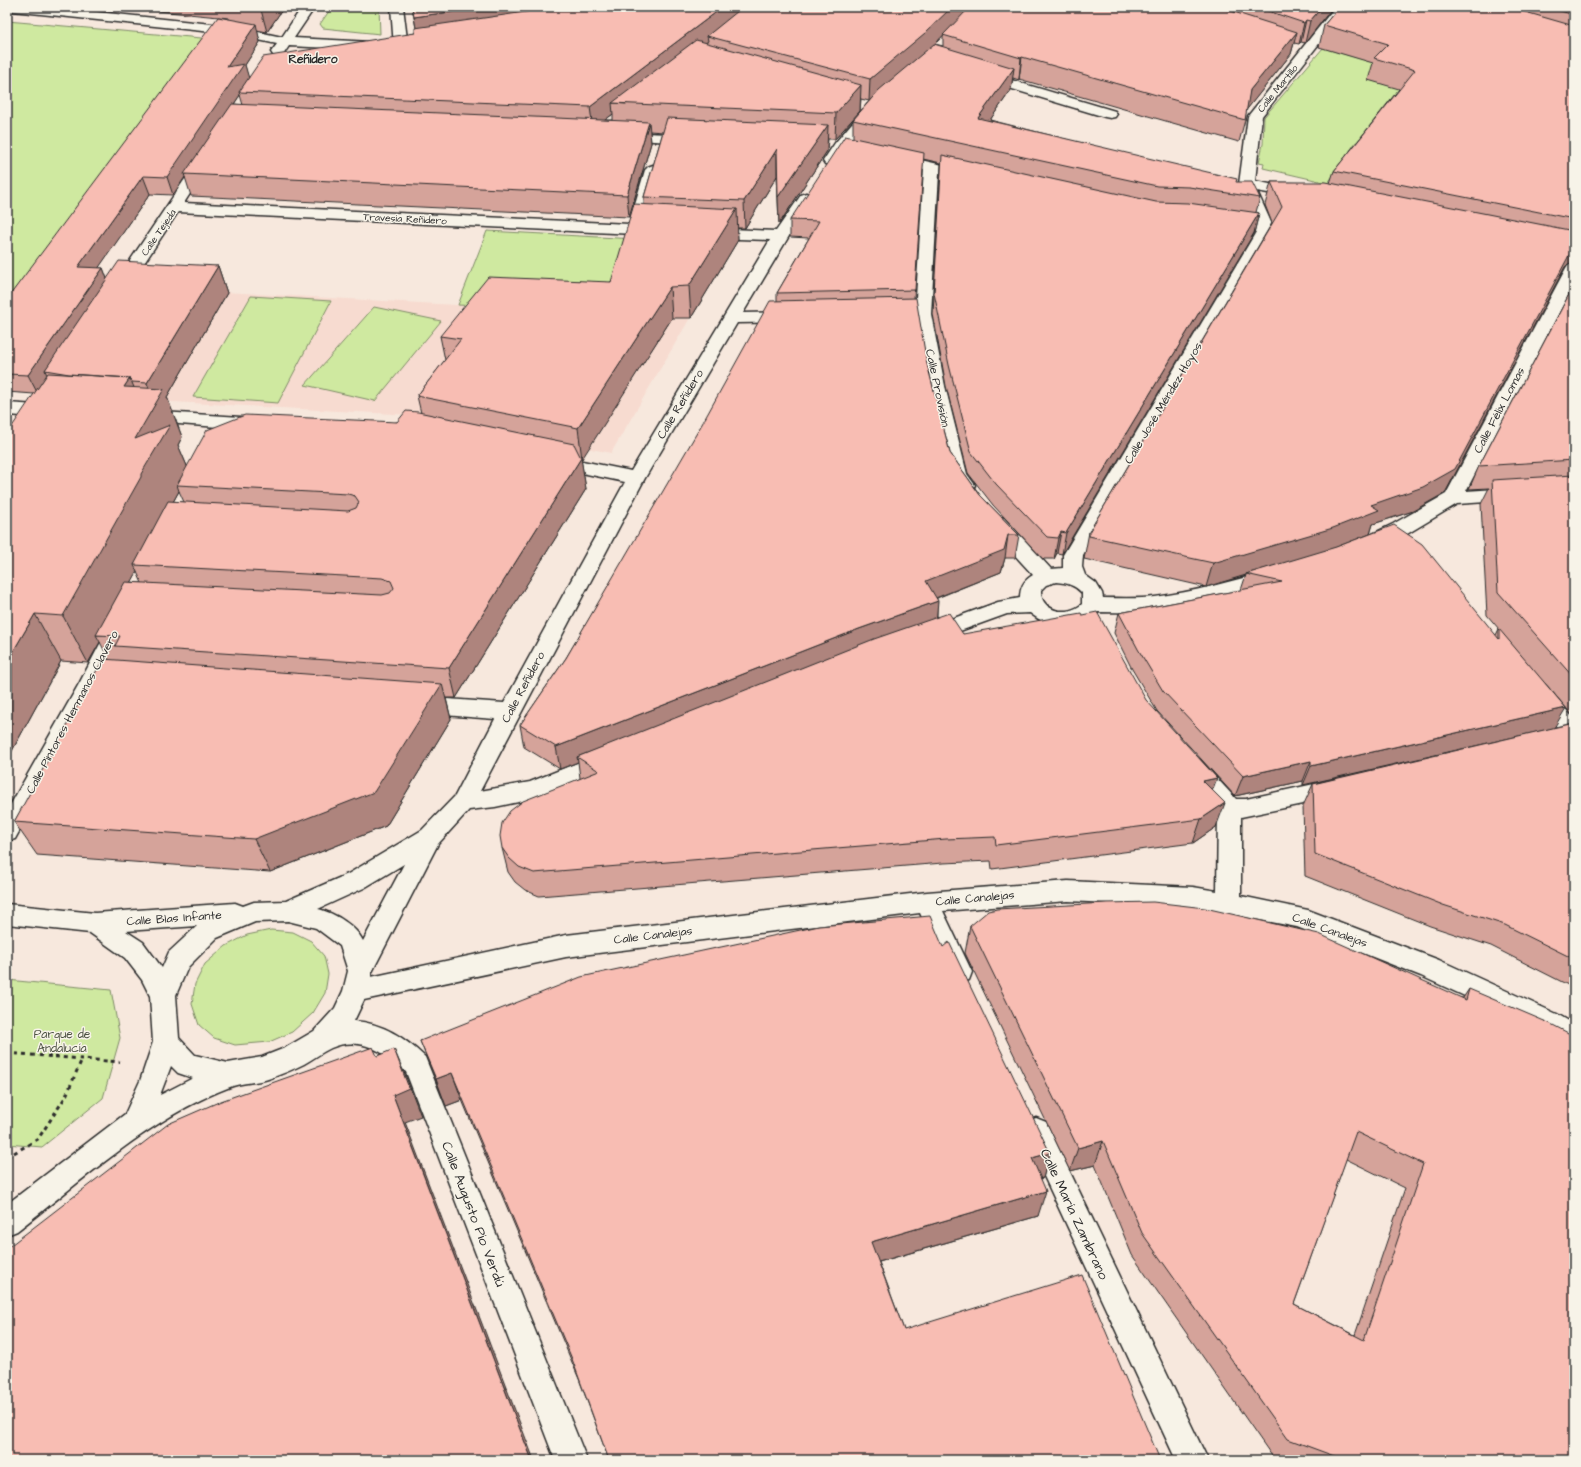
<svg xmlns="http://www.w3.org/2000/svg" width="1581" height="1467" viewBox="0 0 1581 1467" font-family="'Architects Daughter',sans-serif">
  <rect width="100%" height="100%" fill="#f7e8dd"/>
  <filter id="ink" filterUnits="userSpaceOnUse"><feTurbulence type="fractalNoise" baseFrequency=".025" numOctaves="2"/><feDisplacementMap in="SourceGraphic" scale="8" xChannelSelector="R" yChannelSelector="G"/><feConvolveMatrix kernelMatrix="1 2 1 2 8 2 1 2 1" color-interpolation-filters="sRGB"/></filter>
  <g filter="url(#ink)">
    <path fill="#f7dbd0" d="M151 288 690 318 611 453 431 416 80 397Z"/>
    <path fill="#cfe9a0" stroke="#7d8a66" d="M332 7H379L380 34 323 28 320 24Z
      M7 21 213 39 7 330Z
      M1323 48 1382 65 1414 94 1362 143 1356 142 1328 183 1263 168 1264 163 1259 162 1263 144 1264 117Z
      M487 231 636 239 614 313 458 305Z
      M251 296 331 301 278 403 193 397Z
      M374 307 441 321 375 401 305 385Z
      M271 930 293 932 311 941 324 956 328 974 325 993 313 1013 292 1032 269 1042 235 1045 214 1038 199 1025 192 1004 195 984 205 964 226 946 247 935Z
      M7 980 111 990 120 1038 103 1098 42 1147 7 1144Z"/>
    <g fill="none" stroke-linecap="round" stroke-linejoin="round">
      <g stroke="#2b2b2b" stroke-width="3">
        <path id="street" d="M7 7H49L231 26 282 37 302 7H315L294 38 372 42 377 43 379 46 377 49 372 50 289 46 283 55H273L271 52 277 44 231 34 12 11 7 10Z
          M391 7H403L408 47 406 50H396L394 47Z
          M1335 7H1348L1262 116 1255 181 1304 191 1307 194 1304 197 1299 199 1257 191 1274 229 1083 555 1082 567 1085 575 1096 583 1102 593 1103 598C1120 598 1138 599 1155 597 1194 592 1233 581 1271 570L1278 572 1281 577 1278 582C1237 594 1196 607 1153 612 1135 613 1116 612 1098 612 1081 634 1048 628 1030 613L1007 614 935 640 928 643 921 640 918 635 921 630 998 602 1020 598C1020 587 1024 580 1033 575L990 528 987 523 990 518 997 516 1004 518 1051 569 1063 568V555L1256 232 1219 226 1217 223 1219 220 1225 218 1256 223 1239 184 1248 116ZM1056 582C1067 583 1075 585 1082 593V604C1068 617 1040 612 1041 590L1046 585Z
          M984 72 1115 111 1117 114 1115 117 1110 118 1105 117 979 79 977 76 979 73Z
          M873 103 878 104 880 107 878 110 846 149 835 164 830 165 825 164 823 161 835 143 868 104Z
          M621 132 691 135 696 136 698 139 696 142 691 143 616 139 614 136 616 133Z
          M894 154 974 172 977 175 974 178 969 180 939 173 931 314 945 386 967 474 975 485 973 489 966 491 959 489 949 475 927 386 915 314 924 169 889 161 887 158 889 155Z
          M204 157 209 158 211 161 184 203 629 224 645 170 648 167 653 165 658 167 661 170 644 225 662 227 664 230 662 233 656 235 178 212 127 289 121 291 115 289 113 286 199 158Z
          M806 193 811 195 814 198 789 236 743 313 790 312 796 313 798 317 796 321 790 322 737 323 645 478 480 791 530 782 607 751 615 754 618 760 615 766 533 799 495 807 469 810 438 844 372 972 371 977 566 935 927 892 1068 881 1193 887 1217 891 1218 811 1184 772 1181 766 1184 760 1192 757 1200 760 1236 799H1246L1337 779 1345 782 1348 788 1345 794 1337 797 1241 817V896L1308 910 1439 960 1557 1014 1574 1024V1050L1565 1046 1539 1030 1421 976 1297 927 1193 907 1068 901 943 911 972 972 969 980 960 983 951 980 920 913 566 957 364 1000 354 1021C383 1023 405 1038 425 1057L587 1460H555L406 1072C385 1052 360 1035 331 1048 322 1052 313 1059 304 1064 294 1069 282 1074 271 1078 258 1083 243 1082 230 1087 151 1117 83 1180 17 1231L7 1235V1204L125 1114 140 1081 153 1042 150 996 142 980 125 958 90 933 7 924V904L95 913 235 903 243 906 254 902 286 901 348 874 422 830 455 796 495 719 418 713 410 711 407 705 410 699 418 697 504 703 625 482 553 467 546 465 544 461 546 457 553 455 631 471 770 240 709 238 703 236 701 233 703 230 709 228 776 231 801 195ZM404 864 363 941C356 926 335 913 318 909L364 888ZM288 921 316 928 340 946 348 971 343 991 335 1008 314 1031 285 1048 262 1057 228 1063 195 1055 179 1038 176 995 188 967 217 938 255 922ZM197 926 169 952 162 968 143 942 126 931ZM171 1066 178 1073 193 1078 160 1095Z
          M1574 263V284L1466 491 1574 484V496L1457 504 1407 534 1380 547 1373 549 1366 547 1363 542 1366 537 1393 524 1446 494 1566 268 1568 265Z
          M7 403 52 406 58 408 61 412 58 416 52 418 7 415Z
          M146 411 257 418 263 420 266 424 263 428 257 430 140 421 137 417 140 413Z
          M119 619 126 621 129 626 101 683 15 839 7 841V811L80 682 112 621Z
          M1540 687 1548 689 1574 719V742L1566 740 1532 701 1529 695 1532 689Z
          M1036 1118 1046 1122 1208 1460H1176L1023 1131 1026 1122Z"/>
      </g>
      <path stroke="#2b2b2b" stroke-width="3" stroke-dasharray="4 4" stroke-linecap="butt" d="M7 1053 120 1062
        M7 1157 38 1139 66 1096 82 1059"/>
      <use href="#street" fill="#f7f3e8" fill-rule="evenodd"/>
    </g>
    <path fill="#d5a39a" stroke="#2b2b2b" fill-rule="evenodd" d="M117 7H284L267 32 257 30 260 42 245 65 248 78 415 33 416 28 412 7H1333L1305 43 1301 42 1299 44 1294 43 1291 54 1246 110 1245 120 1239 142 1019 79V80L1013 78 1011 90 990 120 1236 182 1260 198 1256 212 1259 213 1254 233 1062 554 1057 553 1054 559H1043L993 505 968 473 946 386 933 314 941 163 923 159 914 298 927 364 950 453 980 495 1019 535 1015 558H1005L1001 572 937 598V617L963 634 1146 700 1212 790 1216 827 1193 843 992 869 991 861 943 863 539 896 525 890 515 882 508 872 502 848 580 778 578 762 560 769 524 747 520 725 566 658 777 301V293L809 238 790 237V220L853 138V120L871 99 869 101 861 99 860 111 835 139H828L827 151 779 224 777 176 745 228H737L738 240 691 318H672L581 459 586 489 456 698H446L451 719 386 826 270 872 37 855 14 822 109 660 100 642 88 663 61 661 7 760 34 394 7 392V299L229 19V18ZM943 35V46L935 44 938 41ZM240 95 243 105 234 104ZM613 114V120H605ZM650 131 663 132 644 197V205L611 282 440 336 445 360 417 396 421 413 397 422 187 466 178 445 182 437 167 397 227 293 218 266 107 279 103 268H98L150 194 173 195 185 177 191 196 629 217 651 143ZM179 491 184 502H173ZM137 572 142 583 131 582Z
      M1339 7H1574V262L1568 264 1565 267 1445 493 1413 511 1373 524 1370 534 1336 547 1496 635 1499 629 1487 615 1481 504 1489 488 1469 489 1479 466 1574 285V717L1545 683 1555 727 1574 723V988L1491 946 1430 926 1305 876 1303 806 1313 784 1451 751 1303 785V781L1235 796 1157 711 1132 669 1114 633 1119 613 1241 590 1246 575 1206 587 1084 559 1089 532 1272 223 1265 205 1271 182 1330 183 1334 171 1399 89 1368 80 1373 63 1319 47 1324 25Z
      M970 926 1463 998 1469 989 1574 1460H1282L1272 1456 1132 1255 1095 1165 1070 1171 965 953ZM1346 1159 1405 1188 1355 1335 1294 1304Z
      M943 947 1050 1153 1043 1178 1041 1179 1038 1216 879 1262 904 1330 1160 1460H609L579 1379 462 1100 446 1106 420 1041Z"/>
    <path fill="#ae847d" stroke="#2b2b2b" d="M263 7H284L267 32 261 10Z
      M485 7H632L418 39 414 17Z
      M723 7H752L707 36 708 41 626 104 612 103 613 114 593 129 590 107Z
      M952 7H971L924 55 869 101 870 79Z
      M1322 7H1333L1305 43 1310 21Z
      M1306 20 1301 42 1299 44 1304 23Z
      M256 24 260 42 245 65 250 82 239 92 240 95 187 174H184L185 177 173 195 167 177 227 67Z
      M1297 32 1291 54 1244 113 1250 90Z
      M1022 57 1019 79V80L1021 58Z
      M1014 68 1011 90 976 140 978 118Z
      M861 85 860 111 835 139 836 113Z
      M649 122 651 143 629 217 627 195Z
      M828 125 827 151 779 224 778 197Z
      M777 149V176L745 228 744 201Z
      M143 176 150 194 86 286 78 267Z
      M737 209 738 240 691 318 689 286Z
      M1259 213 1254 233 1062 554 1066 533Z
      M1574 246V262L1568 264 1565 267 1445 493 1413 511 1373 524 1370 534 1324 552 1246 574V575L1206 587 1213 563 1371 505Z
      M218 266 227 293 167 397 182 437 178 445 190 473 177 485 179 491 162 522 134 565 137 572 103 635H96L100 642 88 663 63 616 135 439 124 387 130 378 147 418 155 404 147 383Z
      M103 268 110 287 45 370 48 378 38 394 28 375Z
      M670 287 672 318 582 459 578 428Z
      M581 458 586 489 456 698 449 668Z
      M1061 532 1057 553 1054 559 1058 538Z
      M1008 535 1005 558 1001 572 923 603 926 581Z
      M938 601 936 623 577 757 578 762 560 769 556 747 859 629Z
      M35 614 61 661 7 760V662Z
      M442 684 451 719 386 826 270 872 254 839Z
      M1566 708 1554 728 1303 785 1311 766Z
      M1311 761 1303 781 1235 796 1243 776Z
      M1217 778 1208 802 1203 781Z
      M1225 803 1216 827 1193 843 1201 819Z
      M394 1049 406 1077 421 1116 405 1122 534 1460H532L524 1440 393 1095Z
      M452 1073 462 1100 446 1106 436 1079Z
      M1103 1141 1095 1165 1070 1171 1078 1148Z
      M1050 1153 1043 1178 1025 1183 1032 1158Z
      M1046 1191 1038 1216 868 1265 871 1242Z"/>
    <path fill="#f8bdb3" stroke="#2b2b2b" fill-rule="evenodd" d="M246 7H263L261 10Z
      M412 7H485L414 17Z
      M560 7H723L590 107 239 92 263 57 415 33V28Z
      M743 7H952L925 33 870 79 707 36Z
      M970 7H1218L1297 32 1250 90 1245 120 1022 57 1021 58 943 35Z
      M1256 7H1322L1310 21 1306 20 1304 23Z
      M1339 7H1508L1574 26V219L1334 171 1415 70 1374 58 1388 44 1324 25Z
      M1547 7H1574V15Z
      M218 17 256 24 227 67 244 64 167 177 143 176 78 267 103 268 28 375 7 374V299Z
      M696 40 861 85 836 113 612 103Z
      M934 44 1014 68 978 118 1237 179 1236 182H1252L1260 198 1189 187 1157 186 853 120 879 90Z
      M232 104 649 122 627 195 184 174Z
      M667 118 828 125 778 197 777 149 744 201 644 197Z
      M845 136 924 153 915 290 777 293 819 221 790 220Z
      M942 155 1156 202 1188 203 1259 213 1066 533 1061 532 1058 538 1047 537 996 484 971 452 949 365 934 293Z
      M1271 182H1325L1574 231V246L1455 469 1423 487 1371 505 1379 510 1333 528 1213 563 1089 536V532L1282 207Z
      M634 204 737 209 689 286 670 287 578 428 417 396 461 339 440 336 488 277 611 282Z
      M119 261 218 266 147 383 132 382 130 378 69 374 45 370Z
      M1574 285V460L1479 466Z
      M916 298 927 364 950 453 980 495 1019 535H1008L1004 550 926 581 938 601 859 629 556 747 520 725 566 658 702 424 770 301Z
      M48 373 130 378 124 387 164 389 135 439 170 425 141 474V477L63 616 35 614 7 662V434Z
      M406 411 418 412 574 444 581 458 449 668 115 646 120 636 96 635 125 582 382 595 390 593 394 588 391 581 382 578 134 565 168 501 348 511 356 508 359 502 355 496 348 494 177 485 207 430 245 415 397 422Z
      M1574 475V678L1498 592 1492 480Z
      M1394 525 1422 544 1499 639V629L1566 708 1311 766V761L1243 776 1163 691 1138 649 1119 613 1282 582 1246 574 1336 547Z
      M1097 612 1146 700 1217 778 1203 781 1225 803 1201 819 996 845 995 837 946 839 534 873 519 867 509 858 502 848 500 836 502 823 510 811 523 801 599 771 577 757 874 639 949 613 963 634 1081 613 1082 615Z
      M103 659 442 684 374 792 254 839 14 822Z
      M1574 723V959L1505 925 1443 905 1315 854 1313 784Z
      M1153 902 1205 908 1319 934 1466 1000 1469 989 1549 1023 1574 1036V1460H1345L1288 1439 1142 1233 1103 1141 1078 1148 970 926 988 911 997 909 1106 903ZM1356 1132 1423 1164 1364 1340 1294 1304Z
      M930 916 943 947 949 942 1050 1153 1032 1158 1046 1191 871 1242 904 1330 1082 1275 1160 1460H609L572 1359 452 1073 436 1079 420 1041 581 977 819 926Z
      M373 1047 377 1056 394 1049 409 1088 393 1095 524 1440 532 1460H7V1248L33 1228 168 1124 221 1101Z"/>
  </g>
  <g text-anchor="middle" stroke-width="3" stroke-linejoin="round" paint-order="stroke">
    <g font-size="10" fill="#2b2b2b" stroke="#f7f3e8">
      <text transform="translate(1277 88) rotate(-51)" y="4">Calle Martillo</text>
      <text transform="translate(405 218) rotate(3)" y="4">Travesía Reñidero</text>
      <text transform="translate(158 232) rotate(-56)" y="4">Calle Tejeda</text>
    </g>
    <g font-size="12" font-weight="bold" fill="#2b2b2b" stroke="#f7f3e8">
      <text x="313" y="63">Reñidero</text>
    </g>
    <g font-size="12" fill="#2b2b2b" stroke="#f7f3e8">
      <text transform="translate(938 388) rotate(78)" y="4">Calle Provisión</text>
      <text transform="translate(1163 403) rotate(-59)" y="4">Calle José Méndez Hoyos</text>
      <text transform="translate(680 404) rotate(-59)" y="4">Calle Reñidero</text>
      <text transform="translate(1499 410) rotate(-62)" y="4">Calle Félix Lomas</text>
      <text transform="translate(523 687) rotate(-62)" y="4">Calle Reñidero</text>
      <text transform="translate(72 712) rotate(-62)" y="4">Calle Pintores Hermanos Clavero</text>
      <text transform="translate(975 898) rotate(-5)" y="4">Calle Canalejas</text>
      <text transform="translate(174 918) rotate(-4)" y="4">Calle Blas Infante</text>
      <text transform="translate(1330 930) rotate(20)" y="4">Calle Canalejas</text>
      <text transform="translate(653 935) rotate(-7)" y="4">Calle Canalejas</text>
    </g>
    <g font-size="12" fill="#4c5142" stroke="#f7f3e8">
      <text x="62" y="1038">Parque de<tspan x="62" dy="14">Andalucía</tspan></text>
    </g>
    <g font-size="14" fill="#2b2b2b" stroke="#f7f3e8">
      <text transform="translate(474 1214) rotate(69)" y="5">Calle Augusto Pío Verdú</text>
      <text transform="translate(1075 1214) rotate(65)" y="5">Calle María Zambrano</text>
    </g>
  </g>
  <rect width="1581" height="1467" fill="none" stroke="#f7f3e8" stroke-width="24"/>
  <rect x="12" y="12" width="1557" height="1443" fill="none" stroke="#2b2b2b" stroke-width="1.5" filter="url(#ink)"/>
</svg>
